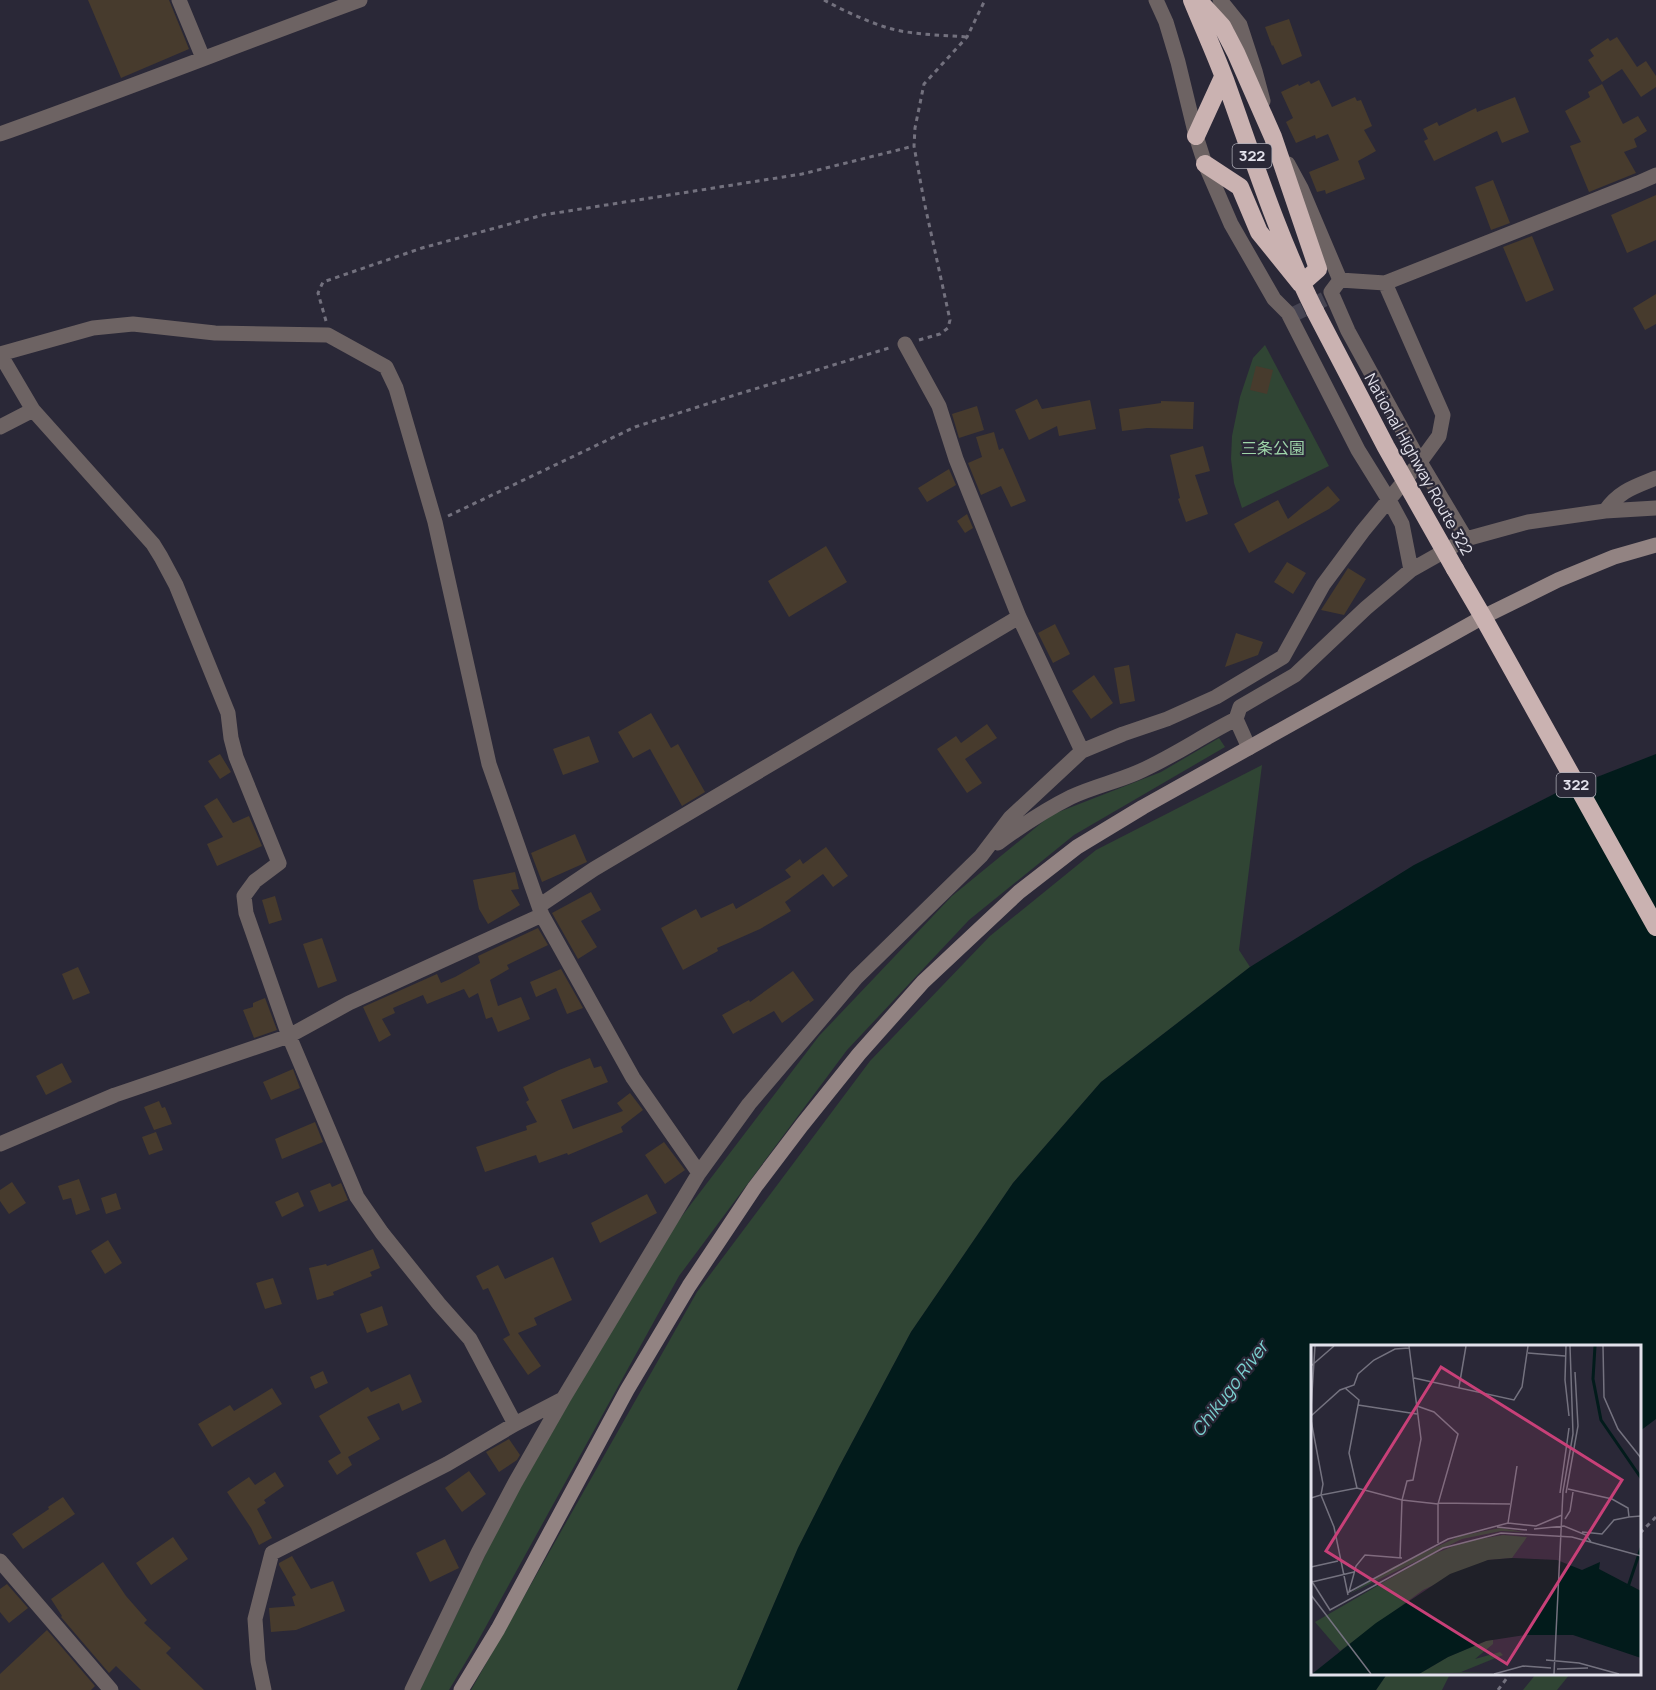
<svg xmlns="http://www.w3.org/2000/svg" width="1656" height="1690" viewBox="0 0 1656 1690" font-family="Manrope,'Noto Sans JP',sans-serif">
  <rect width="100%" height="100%" fill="#2a2837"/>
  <path fill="#304534" d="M1265 345 1329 466 1242 508 1234 483 1231 459 1232 436 1240 397 1253 358Z
    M1219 738 1225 747 1074 835 969 920 847 1050 679 1276 474 1648 449 1690H420L505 1514 653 1254 819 1036 952 896 1051 815 1161 772Z
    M1262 765 1239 950 1250 967 1101 1082 1013 1183 911 1332 839 1467 798 1548 737 1690H471L697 1292 870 1061 990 936 1096 850Z
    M1387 1674H1450L1442 1690H1376Z
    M1536 1674H1570L1557 1690H1523Z"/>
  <path fill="#021b1b" d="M1656 754V1419L1640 1431V1346H1312V1674H1387L1376 1690H737L798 1548 839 1467 911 1332 1013 1183 1101 1082 1250 967 1414 865 1556 793Z"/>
  <path fill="#473b2d" d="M88 0H169L189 49 121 78Z
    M1289 19 1302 56 1282 65 1273 45 1272 46 1265 27Z
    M1617 37 1637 67 1646 61 1656 76V87L1641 97 1622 69 1602 82 1588 60 1594 56 1590 50 1608 38 1610 41Z
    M1319 80 1332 107 1355 97 1357 101 1361 100 1372 126 1364 130 1376 151 1358 161 1365 179 1326 194 1325 190 1317 192 1309 172 1339 160 1328 134 1316 139 1315 135 1296 143 1286 122 1293 118 1281 92 1298 84 1299 86 1309 81 1311 84Z
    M1602 84 1623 124 1638 116 1647 131 1634 139 1637 147 1624 152 1636 173 1589 192 1570 146 1581 142 1565 111 1590 97 1588 92Z
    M1515 97 1529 132 1502 143 1497 131 1434 161 1424 141 1428 139 1423 129 1437 122 1439 126 1476 108 1477 112Z
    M1493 180 1510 223 1491 230 1475 187Z
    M1656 195V240L1627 253 1611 215Z
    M1532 236 1554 290 1526 302 1503 247Z
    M1656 294V324L1645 330 1633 308Z
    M1256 366 1273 370 1267 394 1250 390Z
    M1037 399 1042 409 1090 400 1096 429 1059 436 1057 426 1029 440 1015 410Z
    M1161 401 1194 402 1193 429 1147 428 1122 431 1119 409 1161 403Z
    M977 406 984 430 959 438 952 414Z
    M994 432 999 450 1003 448 1026 501 1011 507 1001 486 981 495 968 463 982 457 976 437Z
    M1203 446 1210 471 1195 475 1208 514 1186 522 1178 499 1180 498 1170 455Z
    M949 469 956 485 927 502 918 488Z
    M1328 486 1340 500 1329 509 1249 553 1234 524 1278 500 1288 519Z
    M967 514 973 528 965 533 957 521Z
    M826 546 847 582 789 617 768 581Z
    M1287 562 1306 573 1293 594 1274 582Z
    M1348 568 1366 579 1344 615 1321 610Z
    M1055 624 1070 654 1053 663 1038 633Z
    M1236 633 1263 642 1258 655 1225 667Z
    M1129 665 1135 701 1120 704 1114 668Z
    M1094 675 1113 703 1091 719 1072 691Z
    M651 713 671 748 678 744 705 792 682 806 650 749 633 758 618 732Z
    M987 724 997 738 965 759 982 783 967 793 937 749 956 736 961 743Z
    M589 736 599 762 563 775 553 749Z
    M220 754 231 772 220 779 208 761Z
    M217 798 233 823 249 816 262 846 217 866 207 844 223 837 204 806Z
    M575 834 587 862 542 882 531 853Z
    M826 847 848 876 833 887 823 874 785 902 791 911 760 929 717 948 718 951 683 970 661 928 696 909 701 918 733 903 736 909 791 877 785 870 800 859 803 864Z
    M515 872 519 889 511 890 520 905 488 924 479 909 473 880Z
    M591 892 601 910 581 921 597 947 578 959 552 913Z
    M275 896 282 920 269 924 262 900Z
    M538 928 548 945 507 965 509 969 490 980 498 1006 521 997 530 1019 498 1032 492 1017 486 1019 478 993 469 998 464 989 427 1004 423 995 393 1008 395 1013 382 1019 391 1035 379 1042 363 1007 437 974 441 983 455 977 480 963 478 956Z
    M322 938 337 981 318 988 303 944Z
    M78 967 90 993 73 1000 62 974Z
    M561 969 583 1008 567 1014 556 988 536 997 530 982Z
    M793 971 814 1000 782 1023 774 1011 733 1034 722 1015 749 1000 750 1002Z
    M265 998 277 1030 254 1038 243 1010 253 1007V1003Z
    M590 1058 594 1068 601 1066 608 1082 561 1100 573 1129 623 1111 617 1103 630 1093 643 1110 621 1127 623 1132 568 1155 567 1153 539 1163 536 1155 485 1172 476 1147 527 1130 526 1126 537 1122 526 1102 529 1100 523 1087 559 1070Z
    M62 1063 72 1082 46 1095 36 1076Z
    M293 1069 300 1088 271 1100 263 1082Z
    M159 1101 162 1108 165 1107 172 1124 154 1130 144 1107Z
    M315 1122 323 1142 282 1159 275 1139Z
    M156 1132 163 1150 149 1155 142 1137Z
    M664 1142 685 1170 665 1184 645 1155Z
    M79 1179 90 1210 76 1215 71 1198 63 1200 58 1186Z
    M12 1182 26 1203 9 1214 0 1201V1190Z
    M330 1183 332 1187 341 1183 348 1200 319 1212 310 1191Z
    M298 1192 304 1206 282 1217 275 1202Z
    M116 1193 121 1209 106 1214 101 1198Z
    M647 1194 657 1213 600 1243 591 1223Z
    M108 1240 122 1263 105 1274 91 1251Z
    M373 1249 380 1268 370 1272 372 1276 333 1292 334 1295 317 1300 309 1268 326 1264 327 1266Z
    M553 1257 572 1300 534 1318 537 1325 518 1333 541 1366 528 1375 503 1339 510 1335 488 1288 483 1290 476 1276 498 1265 505 1279Z
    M273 1278 282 1304 265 1309 256 1283Z
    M382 1306 388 1325 367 1333 360 1314Z
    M323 1371 328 1383 315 1389 310 1377Z
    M410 1374 422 1402 402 1411 399 1403 367 1417 380 1439 348 1457 352 1465 337 1475 328 1461 341 1453 319 1416 368 1387 371 1392Z
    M272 1388 282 1404 212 1447 198 1424 230 1405 234 1411Z
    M509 1439 520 1455 517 1460 499 1472 486 1452Z
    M469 1471 486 1494 462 1512 445 1488Z
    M275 1472 284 1486 264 1500 266 1503 257 1509 272 1538 259 1545 251 1528 227 1492 249 1477 255 1485Z
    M63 1497 75 1514 23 1549 12 1534 49 1509 48 1507Z
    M173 1537 188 1559 151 1585 136 1563Z
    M445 1539 459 1568 430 1582 416 1553Z
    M292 1556 311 1589 333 1581 345 1611 296 1630 271 1632 269 1608 295 1606 292 1597 296 1595 279 1565V1563Z
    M103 1562 126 1596 147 1620 144 1623 171 1648 166 1653 204 1690H141L116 1666 109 1673 61 1617 62 1616 51 1599Z
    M7 1584 28 1608 9 1623 0 1612V1589Z
    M47 1630 95 1686 91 1690H0V1674Z"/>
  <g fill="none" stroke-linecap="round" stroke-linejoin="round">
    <path stroke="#464452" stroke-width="15" stroke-dasharray="15 8" stroke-linecap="butt" d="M1290 316 1333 295"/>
    <path stroke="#73717e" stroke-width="3" stroke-dasharray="4.5 4.5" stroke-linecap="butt" d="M824 0C844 11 866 21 888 28 913 35 941 35 967 37
      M326 321 318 293 323 282 422 248 543 215 802 174 914 146
      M919 340 940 334 948 328 950 320 924 201 914 146 915 128 924 84 967 37 985 0
      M448 516 635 427 735 395 889 348
      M1640 1533 1656 1517
      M1498 1690 1510 1674"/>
    <path stroke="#6d6363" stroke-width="15" d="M179 0 203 58
      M1156 0 1166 22 1178 62 1196 136 1205 164 1231 224 1274 299 1288 313 1358 450 1389 500 1402 524 1411 570
      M1220 0 1240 25 1255 71 1263 101
      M0 134C121 91 240 44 360 0
      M1288 164 1301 188 1340 280
      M1340 280 1385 283 1638 183 1656 175
      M1385 283 1443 415 1439 436 1420 462 1466 539
      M905 344 939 406 956 459 1019 617 1082 751
      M0 354 93 328 133 324 215 333 328 335 386 367 396 388 435 522 489 764 542 915 633 1078 699 1173
      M0 354 33 410 153 544 161 557 176 585 228 713 231 738 236 757 279 863 255 881 244 896 246 913 289 1036 357 1197 382 1233 439 1304 470 1339 515 1424
      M0 427 33 410
      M1605 511C1619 491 1634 487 1656 478
      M1249 748 1236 719 1240 707 1295 675 1366 608 1411 570 1466 539 1528 522 1605 511 1656 508
      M998 843C1021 826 1045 810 1071 797 1092 787 1115 782 1136 773 1171 758 1202 736 1236 719
      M539 906 594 869 1019 617
      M0 1144 115 1095 289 1036 349 1003 542 915
      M0 1561 111 1690
      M264 1690 258 1661 255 1619 272 1553 447 1464 515 1424 563 1399
      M412 1690 478 1553 515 1483 563 1399 699 1173 749 1104 856 978 981 856 1010 818 1082 751 1123 734 1167 719 1216 697 1283 657 1323 585 1363 531 1420 462 1348 331 1331 292 1340 280"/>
    <path stroke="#928382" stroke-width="15" d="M461 1690 498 1629 627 1390 689 1286 755 1187 802 1125 859 1054 923 982 1019 892 1077 847 1143 807 1483 617 1558 580 1614 557 1656 545"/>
    <path stroke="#cab2b1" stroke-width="18" d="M1192 0C1203 27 1215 53 1225 80 1253 158 1278 237 1315 311
      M1198 0 1222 26 1236 53 1273 137 1318 269 1301 284 1259 232 1240 187 1205 164
      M1196 136 1223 77
      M1455 569 1483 617 1656 927"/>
    <path stroke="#cab2b1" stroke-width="18" d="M1315 311 1386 447 1455 569"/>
  </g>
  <g text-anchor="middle" stroke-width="4.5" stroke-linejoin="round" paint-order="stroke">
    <g fill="#2a2837" stroke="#abaab5" stroke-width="1.5">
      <rect x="1232.5" y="144" width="39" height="24" rx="4.5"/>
      <rect x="1556.5" y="773" width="39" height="24" rx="4.5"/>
    </g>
    <g font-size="15" font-weight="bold" fill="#e2e1eb">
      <text x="1252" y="161">322</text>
      <text x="1576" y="790">322</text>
    </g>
    <g font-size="16" fill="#9ed5a9" stroke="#2a2837">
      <text x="1273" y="454">三条公園</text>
    </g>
    <g font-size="16" fill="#e2e1eb" stroke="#2a2837">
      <text transform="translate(1419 464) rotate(61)" y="6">National Highway Route 322</text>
    </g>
    <g font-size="18" font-style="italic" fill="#7acfcf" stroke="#2a2837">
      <text transform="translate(1230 1389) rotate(-53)" y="6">Chikugo River</text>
    </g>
  </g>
  <g transform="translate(1311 1345)">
    <rect width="330" height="330" fill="#2a2837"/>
    <path d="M189 183 213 187 190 186 151 194 38 249 82 222 149 191ZM192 190 216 192 201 213 177 215 112 245 29 306 4 277 118 211 153 197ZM182 293V299L164 314 189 307 192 310 150 327H176L108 329 137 312Z" fill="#304534"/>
    <path d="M201 213 246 215 271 225 289 217 288 224 330 246V313L262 290H214L175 296 137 312 108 329H1L65 278 139 229 177 215Z" fill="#021b1b"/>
    <path fill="none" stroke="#021b1b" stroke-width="3" d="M284 1 282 34 290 75 330 133M317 242 330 203"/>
    <path fill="none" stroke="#74727f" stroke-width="1.5" d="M255 1 254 35 258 71M292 1 293 52 307 84 330 113M217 8 254 11M0 21 23 1M103 33 203 55 211 42 217 1M148 42 155 1M34 43 48 55 38 108 46 143M47 60 106 69M106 61 123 67 147 89 127 159V198M0 64 4 1M0 71 29 45 43 40 47 29 63 15 84 4 98 3M0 75 12 139 10 150 0 153M257 144 301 154 317 163 318 172 330 171M249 148 258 83M255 148 267 81 264 27M127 158 199 159M254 174 259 166 262 147M197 178 206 121M186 182 216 185M223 184 253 181 275 190 280 197M271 187 291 189 303 175 318 172M89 213 91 155 96 136 102 135 110 94 98 1M0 222 27 216M0 235 19 265 132 203 190 188 261 192 330 211M1 237 43 227M38 247 45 221 54 210 91 213M36 248 137 194 197 178 225 181 251 170M0 250 60 329M37 250 23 182 10 150 46 143 91 155 127 159M235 315 268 318 308 329M246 324 277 323M183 329 212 321 240 323M243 329 252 146 262 89 259 1"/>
    <path fill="#c84078" fill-opacity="0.15" stroke="#c84078" stroke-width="3" d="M130 22 311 135 196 319 15 206Z"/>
    <rect width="330" height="330" fill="none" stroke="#e2e1eb" stroke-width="3"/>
  </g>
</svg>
